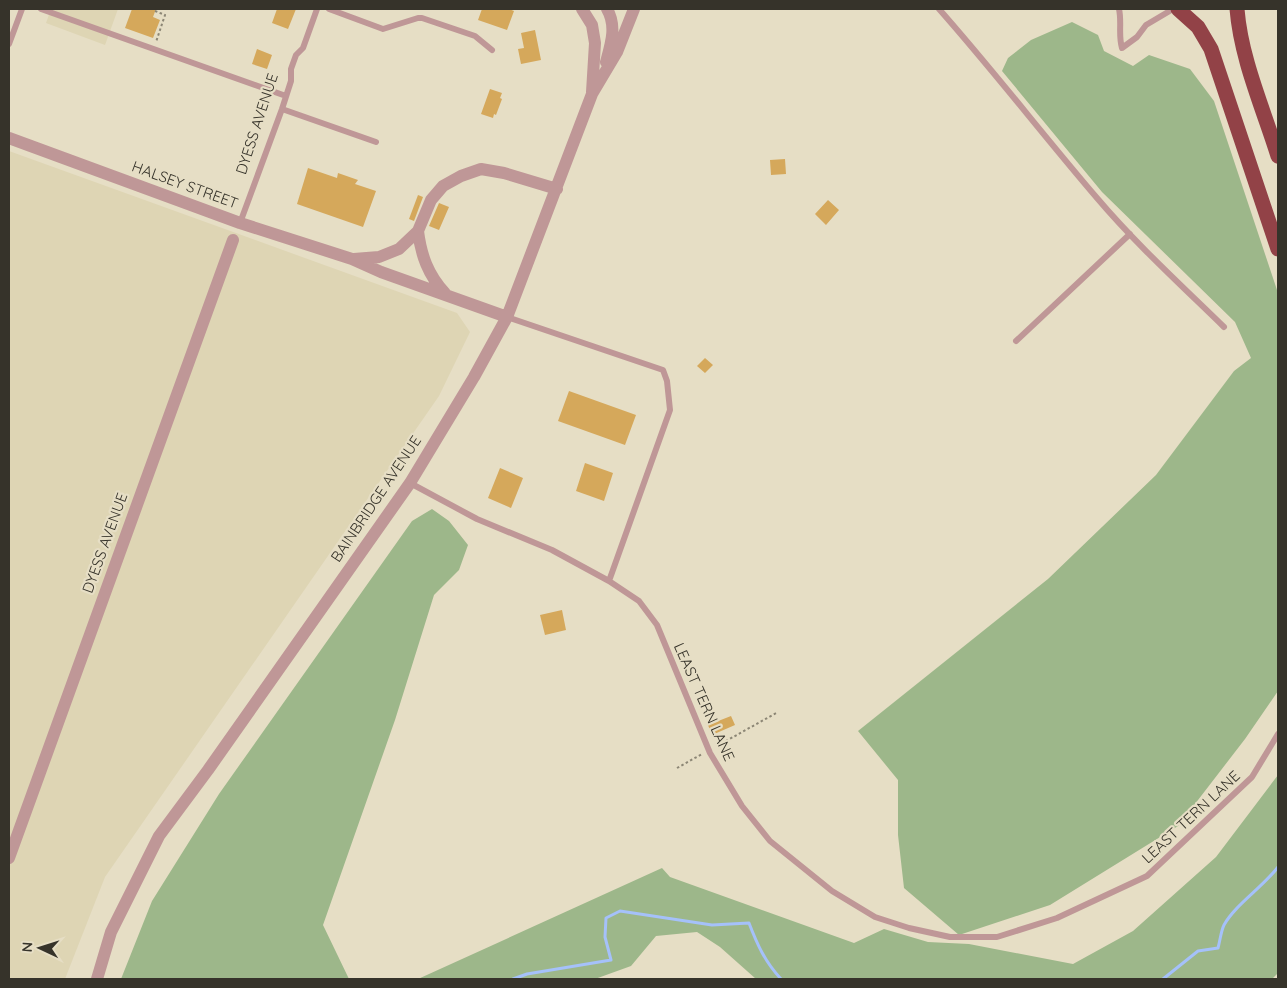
<svg xmlns="http://www.w3.org/2000/svg" width="1287" height="988" viewBox="0 0 1287 988" font-family="Quicksand,sans-serif">
  <rect width="100%" height="100%" fill="#e6dec5"/>
  <path fill="#ded5b4" d="M51 9H118L105 45 46 23Z
    M9 151 457 313 470 332 439 396 105 877 65 979H9Z"/>
  <path fill="#9db78a" d="M1072 22 1098 35 1104 51 1133 66 1149 55 1190 69 1214 101 1278 293V691L1245 739 1178 826 1050 905 959 935 904 888 898 835V780L858 731 1048 579 1156 475 1234 371 1251 358 1235 322 1102 192 1002 71 1008 58 1031 40Z
    M432 509 449 521 468 545 459 570 434 595 395 720 323 925 349 979H121L152 901 219 794 412 521Z
    M1278 775V973L1272 979H756L720 947 697 932 656 936 631 966 595 979H418L662 868 670 877 854 943 884 929 928 942 969 944 1073 964 1133 931 1216 857Z"/>
  <g fill="none" stroke-linecap="round" stroke-linejoin="round">
    <path stroke="#a5c1fa" stroke-width="3" d="M513 979 527 974 611 960 605 937 606 918 620 911 712 925 749 923C757 944 765 962 781 979
      M1163 979 1198 951 1218 948C1220 941 1221 931 1224 925 1235 905 1263 887 1278 867"/>
  </g>
  <path fill="#d5a85b" d="M132 9H156L153 17 160 20 153 38 125 28Z
    M277 9H296L288 29 272 23Z
    M482 9H509L514 11 507 30 478 20Z
    M535 30 541 60 521 64 518 49 524 48 521 33Z
    M257 49 272 55 267 69 252 64Z
    M490 89 502 93 500 98 502 99 496 115 494 114 493 118 481 114Z
    M785 159 786 174 771 175 770 160Z
    M308 168 337 178 338 173 358 180 355 184 376 191 363 227 297 204Z
    M418 195 423 197 414 221 409 219Z
    M828 200 839 210 826 225 815 214Z
    M439 203 449 207 439 230 429 226Z
    M705 358 713 365 705 373 697 366Z
    M569 391 636 415 625 445 558 421Z
    M585 463 613 473 604 501 576 491Z
    M500 468 523 478 511 508 488 498Z
    M562 610 566 630 545 635 540 615Z
    M731 716 735 725 712 735 708 725Z"/>
  <g fill="none" stroke-linecap="round" stroke-linejoin="round">
    <path stroke="#8c8675" stroke-width="2" stroke-dasharray="2.5 2.5" stroke-linecap="butt" d="M155 11 165 15 156 42
      M717 746 778 712
      M677 768 702 754"/>
    <path stroke="#bf9797" stroke-width="6" d="M41 9 286 96
      M329 9 383 29 418 18H422L475 36 492 50
      M939 9C993 70 1043 135 1097 198 1136 244 1181 285 1224 327
      M1119 9C1122 22 1118 35 1122 48L1137 37 1146 25 1173 9
      M9 44 22 9
      M282 109 376 142
      M240 223 282 109 291 81V69L296 55 303 48 317 9
      M507 317 663 370 667 381 670 410 609 581
      M1016 341 1130 234
      M410 483 477 519 552 550 609 581 639 601 657 625 710 753 742 806 770 841 832 891 875 917 909 928 950 937H997L1057 918 1147 876 1252 777 1278 734"/>
    <path stroke="#bf9797" stroke-width="12" d="M582 9 592 25 595 43 592 92
      M606 62C611 44 617 26 607 9
      M9 138 240 223 352 259 381 272 507 317
      M418 231C421 255 428 275 445 293
      M354 259 379 257 399 249 418 231 431 200 443 186 461 176 481 169 504 173 557 189
      M9 858 233 240
      M97 979 111 932 159 836 208 770 410 483 474 377 507 317 592 94 617 52 634 9"/>
    <path stroke="#924247" stroke-width="15" d="M1178 9 1198 27 1211 49 1278 249
      M1237 9C1241 59 1263 108 1278 156"/>
  </g>
  <g text-anchor="middle" stroke-width="4.5" stroke-linejoin="round" paint-order="stroke">
    <g font-size="15" fill="#36332a" stroke="#e6dec5">
      <text transform="translate(257 124) rotate(-72)" y="5">DYESS AVENUE</text>
      <text transform="translate(185 185) rotate(20)" y="5">HALSEY STREET</text>
      <text transform="translate(376 499) rotate(-56)" y="5">BAINBRIDGE AVENUE</text>
      <text transform="translate(105 543) rotate(-70)" y="5">DYESS AVENUE</text>
      <text transform="translate(704 702) rotate(66)" y="5">LEAST TERN LANE</text>
      <text transform="translate(1191 817) rotate(-43)" y="5">LEAST TERN LANE</text>
    </g>
  </g>
  <rect width="1287" height="988" fill="none" stroke="#36332a" stroke-width="20"/>
  <g transform="translate(40 948) rotate(274)" stroke="#e6dec5" stroke-width="4" paint-order="stroke">
  <path d="M0-4L9 19L0 12L-9 19Z" fill="#36332a"/>
  <text y="-8" font-size="14" font-weight="bold" text-anchor="middle" fill="#36332a">N</text>
  </g>
</svg>
